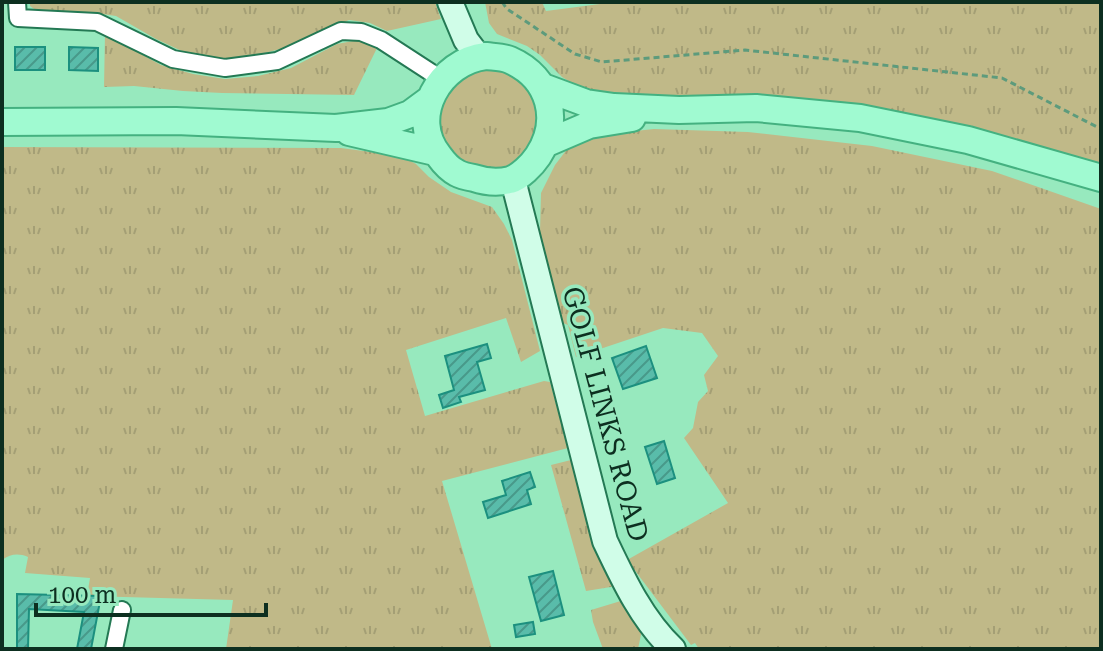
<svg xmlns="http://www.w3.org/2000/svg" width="1103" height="651" viewBox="0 0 1103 651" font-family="'Roboto Serif',serif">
  <defs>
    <pattern id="grass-tufts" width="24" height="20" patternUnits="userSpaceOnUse" patternTransform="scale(2)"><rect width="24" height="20" fill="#c0b988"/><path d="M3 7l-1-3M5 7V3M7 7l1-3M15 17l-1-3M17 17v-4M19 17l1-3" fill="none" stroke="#a49f75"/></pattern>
    <pattern id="building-hatch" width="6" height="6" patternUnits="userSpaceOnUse" patternTransform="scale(2)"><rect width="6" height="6" fill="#59bcaa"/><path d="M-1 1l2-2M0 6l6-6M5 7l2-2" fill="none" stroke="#48998a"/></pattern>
  </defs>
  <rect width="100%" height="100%" fill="#97e9be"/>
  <path fill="url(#grass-tufts)" d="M30 2H435L441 19 387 31 370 23 349 20 284 48 257 55 224 59 186 53 156 39 116 16 102 14 37 11 30 6Z
    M485 2H542L546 11 615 2H1101V167L745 96 611 95 577 86 562 77 540 55 527 46 497 34 489 23Z
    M105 34 161 65 193 74 225 79 258 76 291 68 337 44 358 40 377 48 354 95 222 93 183 91 134 86 104 87Z
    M483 64 523 76 541 102 537 146 502 174 461 167 435 136 439 93Z
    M654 129 748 132 872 146 992 171 1101 209V649H699L695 643 691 645 627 560 728 503 684 438 693 428 698 402 708 391 704 375 718 356 702 333 663 328 576 357 568 325 563 323 560 316 540 232 541 193 555 165 571 144 588 136Z
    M2 147 341 148 401 156 416 164 429 177 451 192 492 207 504 224 512 240 540 351 521 362 506 318 406 350 425 416 544 381 550 382 568 448 442 481 492 649H226L233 600 87 596 90 578 25 573 28 557C18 553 11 554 2 560Z
    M571 460 585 516 590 515 617 586 586 591 551 465Z
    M624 600 642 630 638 649H603L593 622 591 610Z"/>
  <path fill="url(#building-hatch)" stroke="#1c907f" stroke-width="2" d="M15 47H45V70H15Z
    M69 47 98 48V71L69 70Z
    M487 344 491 358 477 362 485 390 459 397 461 402 443 408 439 395 454 390 445 356Z
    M646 346 657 378 623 389 612 358Z
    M664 441 675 478 657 484 645 447Z
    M530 472 535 487 527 490 531 504 488 518 483 502 506 495 502 481Z
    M553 571 564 615 541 621 529 577Z
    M17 594 101 596 91 649H77L84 612 29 609 28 649H17Z
    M533 622 535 634 516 637 514 625Z"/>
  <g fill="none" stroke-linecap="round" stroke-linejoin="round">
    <g stroke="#247954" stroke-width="20">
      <path id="minor" d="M17 2 18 18 97 22 173 59 225 68 277 61 341 31 361 32 381 40 441 79
        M114 649 122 610"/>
    </g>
    <g stroke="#247954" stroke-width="28">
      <path id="secondary" d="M450 2 466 40 479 57
        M513 180 605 541C623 579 642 620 673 649"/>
    </g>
    <g stroke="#44b180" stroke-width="30">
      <path id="primary" d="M486 56C494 57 503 57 510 60 551 78 561 121 538 156 532 165 520 177 510 180 498 183 486 182 474 178 468 177 462 176 457 173 449 169 444 163 439 156 407 117 440 61 486 56Z
        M543 87 586 103 614 107 679 110 756 108 860 118 968 140 1101 178
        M2 122 176 121 336 128 388 122 410 114 429 100
        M349 132 435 152
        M547 143 589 125 632 118"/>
    </g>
    <path stroke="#5d9b7c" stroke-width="3" stroke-dasharray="6 4" stroke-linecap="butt" d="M502 2 507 9 575 54 602 62 745 50 1002 78 1101 129"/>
    <use href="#minor" stroke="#fff" stroke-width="16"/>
    <use href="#secondary" stroke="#d0fde8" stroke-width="24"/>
    <use href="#primary" stroke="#a0fad1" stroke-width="26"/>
  </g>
  <g text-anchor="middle" stroke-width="7" stroke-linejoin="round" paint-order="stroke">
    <g font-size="28" fill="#0d2f20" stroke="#97e9be">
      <text transform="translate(606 414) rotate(75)" y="10">GOLF LINKS ROAD</text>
    </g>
  </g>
  <rect width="1103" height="651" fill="none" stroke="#0d2f20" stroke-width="8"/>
  <path d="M36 603v12h230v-12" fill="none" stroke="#0d2f20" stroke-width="4"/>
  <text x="48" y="603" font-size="24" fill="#0d2f20" stroke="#97e9be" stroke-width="6" paint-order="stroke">100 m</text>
</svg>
